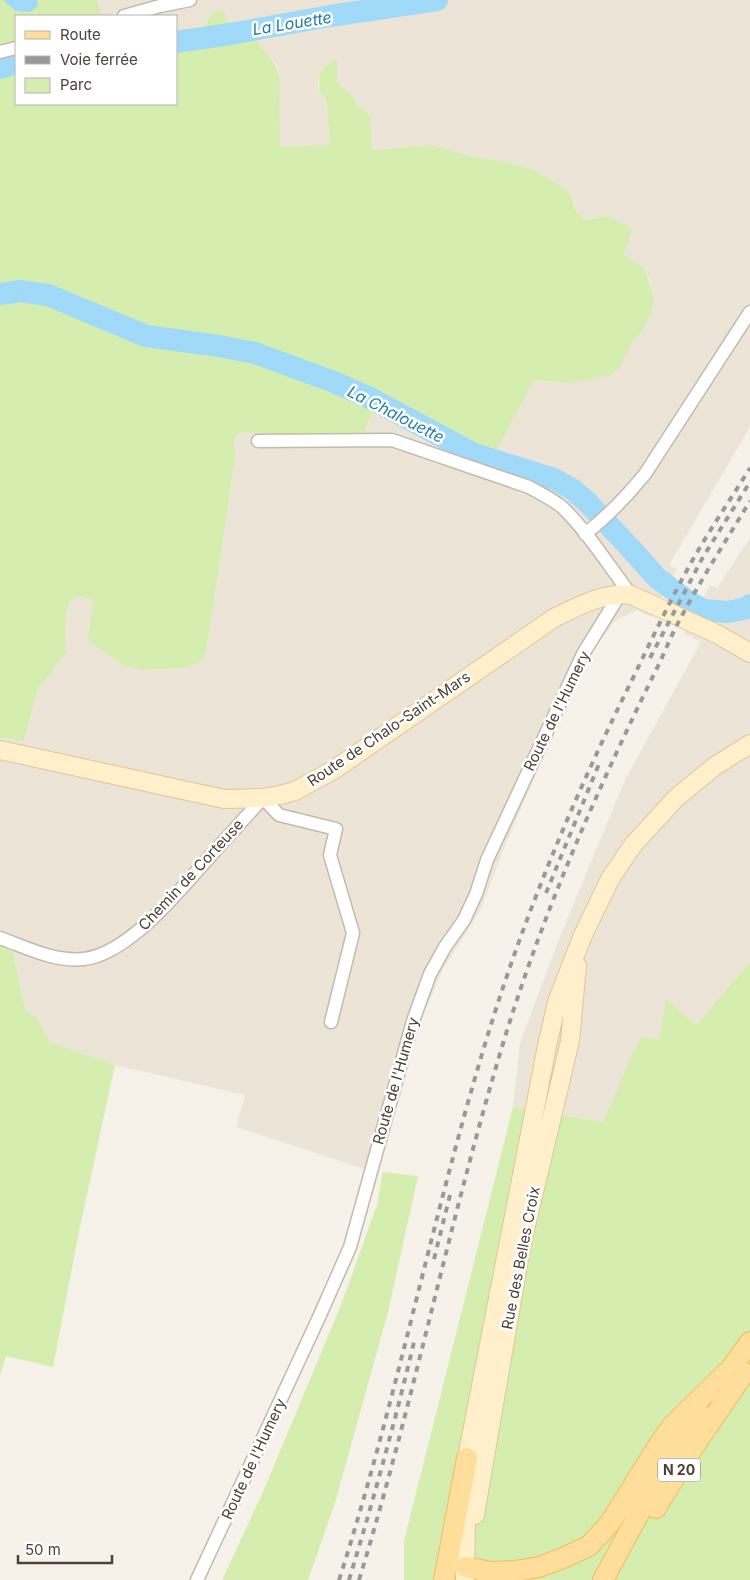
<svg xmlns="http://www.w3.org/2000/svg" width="750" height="1580" viewBox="0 0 750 1580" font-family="Inter,sans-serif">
  <rect width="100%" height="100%" fill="#f6f2ea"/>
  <path fill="#ebe4d7" d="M97 0H750V427L669 565 677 569 651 617 638 610 616 620 586 659 506 843 480 911 443 969 422 1018 377 1173 236 1127 245 1095 115 1065 50 1042 37 1018 25 1009 13 953 0 936V738L24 741 38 688 51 674 58 662 66 654 65 622 70 600 79 596 93 600 88 638 89 642 123 665 144 670 184 668 200 662 206 653 236 453 234 444 236 435 241 432 366 429 375 410 446 448 488 465 534 380 570 383 583 379 626 353 631 344 641 333 654 299 649 279 645 268 624 255 628 244 596 217 585 220 577 213 574 201 502 161 478 158 430 145 372 150 370 141 372 124 365 110 357 106 354 97 337 82V62L333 59 319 73 318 84 319 92 326 98 330 145 279 146V75L277 65 257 42 256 34 227 20 207 21 205 28 176 33V16H101Z
    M750 538V962L696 1025 666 1000 659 1040 640 1037 604 1122 513 1107 520 1043 559 939 626 778 701 642 684 633 710 585 717 588Z"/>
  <path fill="#d5eeaf" d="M0 0H97L101 16H16V104H176V33L204 28 211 14 217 10 224 12 227 20 256 34C259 52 275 55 279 75L280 146 330 145 326 98 319 92V73L333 59 337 61V82L354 97 357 106C380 116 368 131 372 150L430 145 478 158 502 161 532 169 569 191 577 213 585 220 606 216 632 228 628 244 624 255 645 268 654 299 650 315 641 333 631 344 620 367 611 375 570 383 534 380 488 466 446 448 375 410 361 437 241 432 236 435 234 444 236 453 206 653 200 662 184 668 144 670 123 665 89 642 88 638 93 600 79 596 70 600 65 622 66 654 58 662 51 674 38 688 24 741 0 738Z
    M0 936 13 953 25 1009 37 1018 50 1042 115 1065 80 1227 53 1367 6 1356 0 1375Z
    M750 962V1580H404V1541L513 1107 603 1122 640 1037 659 1040 666 999 696 1025Z
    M383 1172 418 1176 388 1312 335 1503 308 1580H222L263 1492 341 1305 377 1205Z"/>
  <path fill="#a1d9f8" d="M3 0H37L38 6 30 12 16 11Z"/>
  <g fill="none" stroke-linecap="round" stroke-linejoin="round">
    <path stroke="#a1d9f8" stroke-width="22" d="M176 42 230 34 330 16 437 0
      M0 68 16 63
      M0 294 20 291 48 295 146 336 219 346 255 353 334 382 368 397 474 454 554 479 572 489 589 504 633 551 657 578 688 601 704 610 728 612 747 608 750 605"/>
    <g stroke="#c3baab" stroke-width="15">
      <path id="minor" d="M124 16 160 6 190 0
        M0 52 16 48
        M258 441 392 440 529 487C540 493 552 499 562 507 588 532 609 566 631 595
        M585 534C608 516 627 496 645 474L750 312
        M0 938C28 948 54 962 84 959 127 954 177 894 204 863 224 841 243 820 263 798L279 815 336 829 330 855 353 933 331 1022
        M197 1580 320 1315 350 1247 413 1021 430 974 445 947 464 920 476 894 487 860 583 654 620 594"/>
    </g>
    <g stroke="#dec797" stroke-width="20">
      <path id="secondary" d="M0 750 224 799 263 798 280 795 295 791 335 769 554 618C578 606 604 592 631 595L717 634 750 653
        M475 1515 521 1247 570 1041 577 966
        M465 1580 467 1458 547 1046 557 1002 583 935 610 879 633 845 676 798 715 766 750 744"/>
    </g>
    <g stroke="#f1bd5e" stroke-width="22">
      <path id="primary" d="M719 1385 750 1342
        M656 1508 688 1455 744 1373
        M466 1567 491 1572 515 1571 539 1567 563 1558 589 1546 610 1523 658 1446 672 1426 726 1373
        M444 1580 467 1458
        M603 1580 674 1449 699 1413"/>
    </g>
    <use href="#minor" stroke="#fff" stroke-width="12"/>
    <use href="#secondary" stroke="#fff0cb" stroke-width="18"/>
    <use href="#primary" stroke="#ffdd9a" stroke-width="20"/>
    <path stroke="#999" stroke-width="4" stroke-dasharray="6 6" stroke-linecap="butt" d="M650 658 703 557 750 482
      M546 893 599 764
      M434 1259 451 1191
      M339 1580C397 1399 433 1213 489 1031 526 911 575 795 631 682 652 639 672 596 696 554 713 525 732 497 750 468
      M349 1580C373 1501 395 1422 414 1342
      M359 1580C414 1401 450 1217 505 1037 544 910 598 788 657 668 663 656 668 643 674 631 696 587 724 544 750 501"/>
  </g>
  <g text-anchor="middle" stroke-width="5" stroke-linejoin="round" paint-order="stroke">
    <rect fill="#fff" stroke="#827b73" stroke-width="1" x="658" y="1458.5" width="42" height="23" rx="4"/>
    <g font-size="14" font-weight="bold" fill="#4c4237">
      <text x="679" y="1475">N 20</text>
    </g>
    <g font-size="15" fill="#4c4237" stroke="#fff">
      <text transform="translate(557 711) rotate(-64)" y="5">Route de l'Humery</text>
      <text transform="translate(389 729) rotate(-34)" y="5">Route de Chalo-Saint-Mars</text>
      <text transform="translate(191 875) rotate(-47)" y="5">Chemin de Corteuse</text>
      <text transform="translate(396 1081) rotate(-74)" y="5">Route de l'Humery</text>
      <text transform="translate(521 1258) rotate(-79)" y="5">Rue des Belles Croix</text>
      <text transform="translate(254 1459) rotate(-65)" y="5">Route de l'Humery</text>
    </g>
    <g font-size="16" font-style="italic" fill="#217cb3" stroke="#fff">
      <text transform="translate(292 23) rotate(-9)" y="6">La Louette</text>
      <text transform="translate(396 414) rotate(27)" y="6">La Chalouette</text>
    </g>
  </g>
  <rect x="15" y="15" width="162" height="90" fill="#ffffff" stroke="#b7b3af"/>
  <rect x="25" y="31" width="25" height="8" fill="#ffdd9a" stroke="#b7b3af"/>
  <text x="60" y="40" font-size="15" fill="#4c4237">Route</text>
  <rect x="25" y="56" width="25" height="8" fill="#999999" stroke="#b7b3af"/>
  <text x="60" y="65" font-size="15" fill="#4c4237">Voie ferrée</text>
  <rect x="25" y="78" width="25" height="15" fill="#d5eeaf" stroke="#b7b3af"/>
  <text x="60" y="90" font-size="15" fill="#4c4237">Parc</text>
  <path d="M18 1555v8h94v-8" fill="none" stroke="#4c4237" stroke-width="2.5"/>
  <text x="25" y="1555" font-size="15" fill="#4c4237" stroke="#ffffff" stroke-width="4" paint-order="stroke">50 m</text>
</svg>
